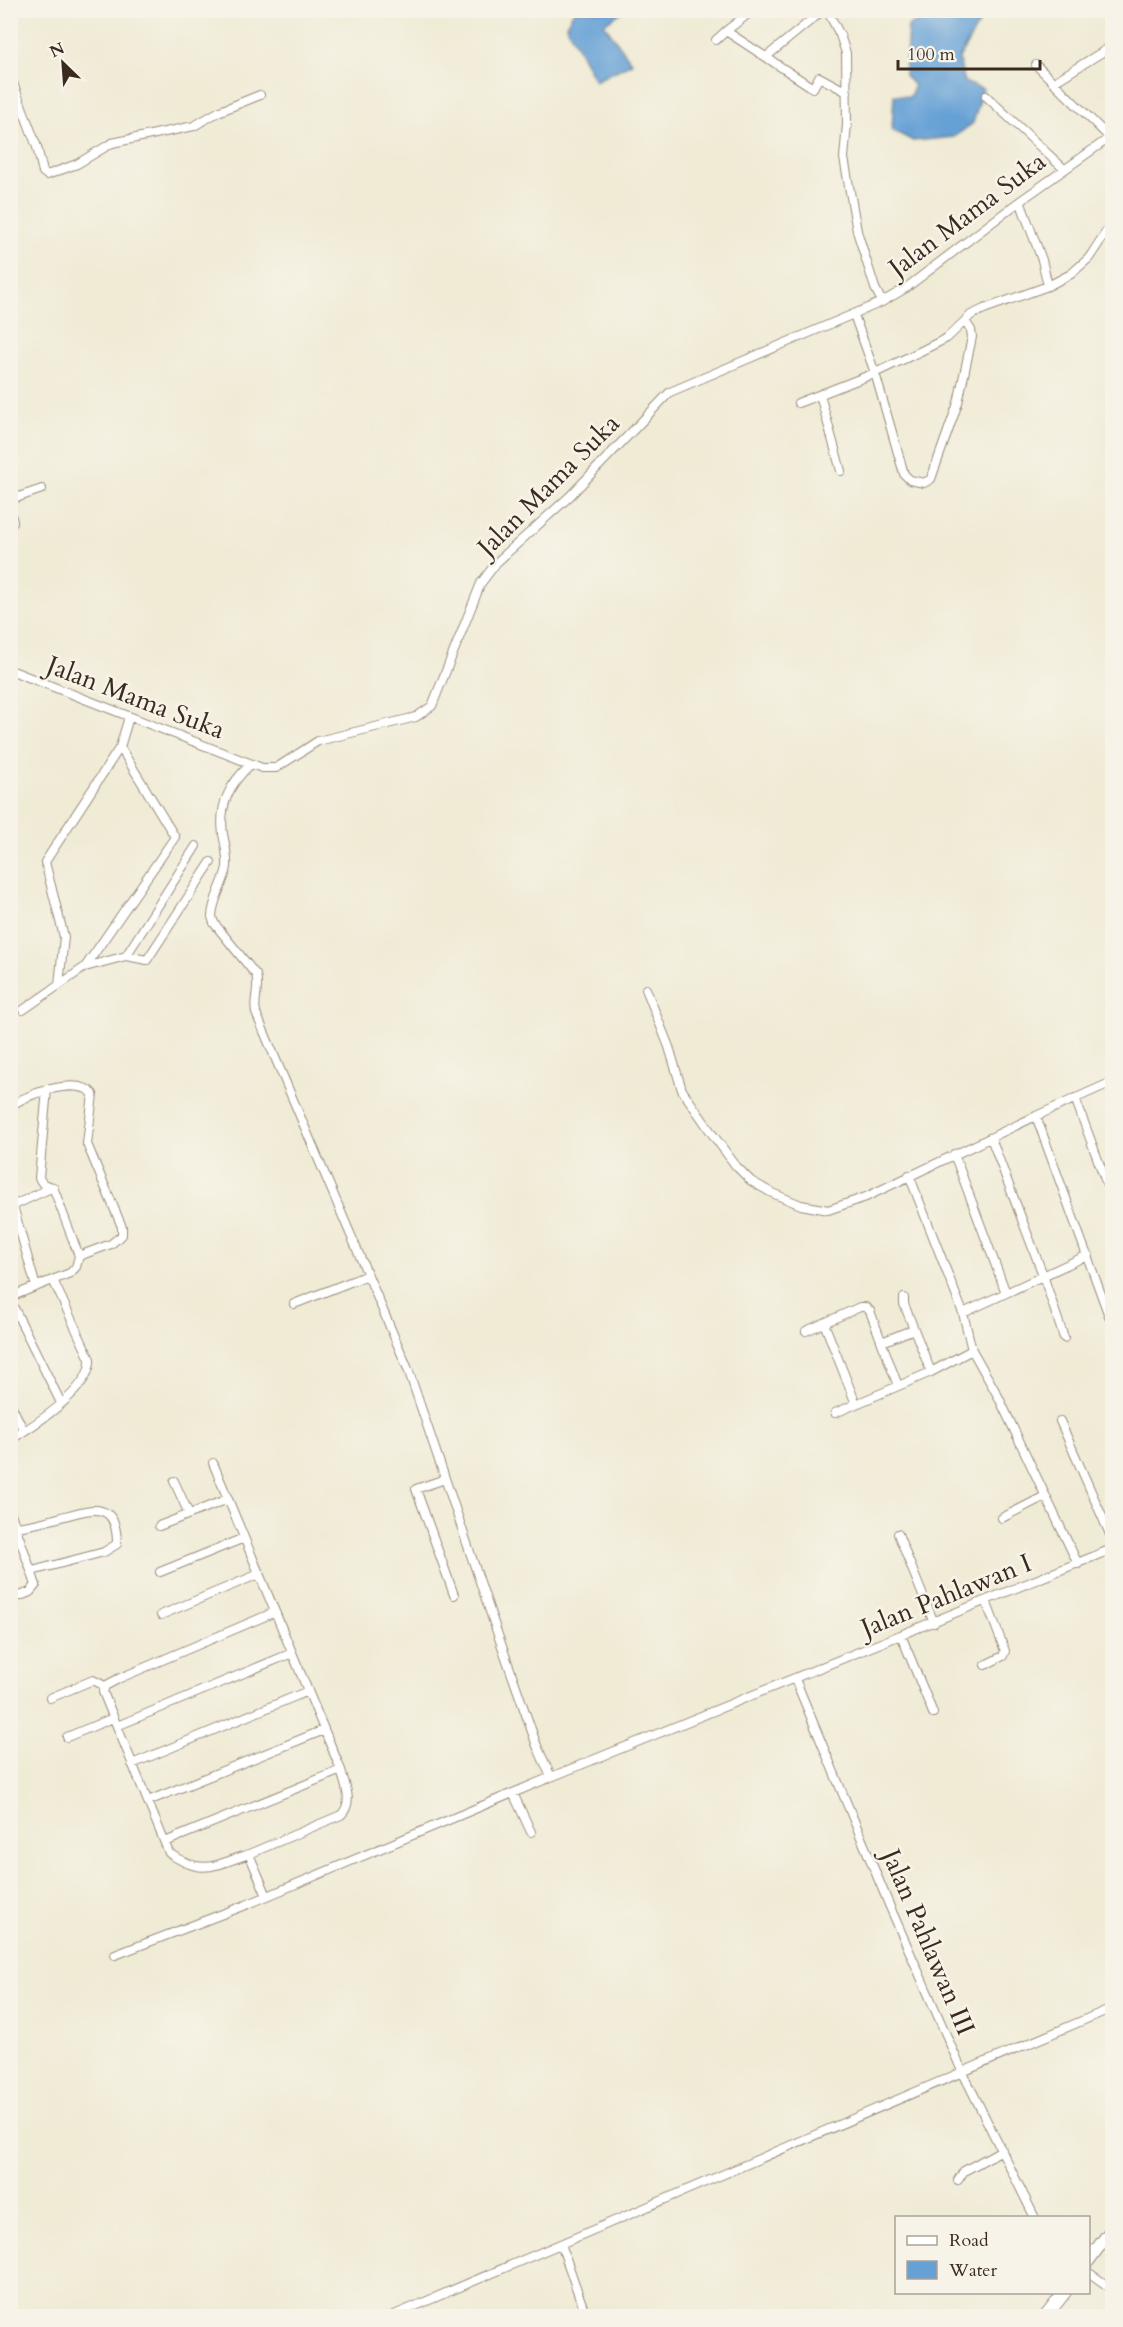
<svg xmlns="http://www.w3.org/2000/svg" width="1123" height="2327" viewBox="0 0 1123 2327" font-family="Cardo,serif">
  <rect width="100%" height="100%" fill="#f7f3e8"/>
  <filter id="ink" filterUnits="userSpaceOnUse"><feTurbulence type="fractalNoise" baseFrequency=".0167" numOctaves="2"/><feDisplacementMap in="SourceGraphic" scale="12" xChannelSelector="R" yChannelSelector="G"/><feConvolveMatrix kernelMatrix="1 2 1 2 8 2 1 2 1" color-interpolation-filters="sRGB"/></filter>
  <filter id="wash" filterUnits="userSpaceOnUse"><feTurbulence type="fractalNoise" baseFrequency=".008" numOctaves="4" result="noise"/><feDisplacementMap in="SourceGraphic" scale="24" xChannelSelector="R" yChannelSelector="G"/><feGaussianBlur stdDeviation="1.35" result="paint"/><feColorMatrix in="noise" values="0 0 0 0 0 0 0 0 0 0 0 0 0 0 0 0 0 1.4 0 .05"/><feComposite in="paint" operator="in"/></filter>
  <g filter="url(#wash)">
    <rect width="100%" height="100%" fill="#f0ebd5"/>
    <path fill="#66a1d6" stroke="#50667a" stroke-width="1.5" d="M574 11H623L604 24 632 63 595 81 566 25Z
      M945 11H978L982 18 959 58 964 82 983 89 973 123 954 137 913 141 892 130 894 95 910 97 914 86 905 75 908 26Z"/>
  </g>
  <g filter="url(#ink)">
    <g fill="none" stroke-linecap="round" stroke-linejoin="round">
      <g stroke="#968a7a" stroke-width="10">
        <path id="minor" d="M753 10 726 31 813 88 819 77 847 92
          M827 10 840 35 846 53 847 124 844 158 857 231 875 288 882 302
          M716 40 726 31
          M766 57 821 12
          M1036 65 1110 138
          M10 75 37 147 43 172 47 175 77 164 112 143 194 126 218 112 260 95
          M1054 82 1112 46
          M986 96 1064 169
          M1020 201 1042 260 1048 286
          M854 315 875 373 904 474 910 480 924 483 931 479 958 403 972 337 971 330 965 321
          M820 395 841 471
          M798 403 875 373 921 351 947 338 971 315 984 309 1048 286 1071 274 1089 258 1112 223
          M10 500 42 489
          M10 510 13 522 10 528
          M10 670 262 768H276L318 741 416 717 432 706 481 583 497 562 570 496 670 392 882 302 906 288 1020 201 1112 136
          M251 764C229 784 219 805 223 834 225 845 228 856 227 867 224 884 212 900 212 917L214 923 256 975C260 988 253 1000 256 1013L408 1369 498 1635 537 1746 551 1777
          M126 956 147 960 211 862
          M85 967 126 956 196 846
          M59 985 64 937 45 862 120 747
          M646 989 669 1047 682 1090 713 1135 736 1166 751 1181 772 1193 801 1205 828 1210 866 1197 1036 1116 1112 1082
          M23 1010 85 967 175 837 120 747 129 717
          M1075 1098 1112 1198
          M10 1107C25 1094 78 1076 93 1094L87 1144 122 1227V1235L111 1244 79 1256
          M1036 1116 1109 1316
          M991 1138 1043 1275 1064 1338
          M954 1154 1006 1293
          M909 1175 963 1313 972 1350 998 1396 1078 1564
          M13 1206 36 1287
          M10 1207 53 1187 43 1184 39 1178 47 1089
          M10 1297 70 1273 76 1267 79 1256 53 1187
          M904 1298V1304L931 1372
          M10 1300 61 1403
          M294 1304 368 1275
          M963 1313 1088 1255
          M824 1323 856 1404
          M806 1331 860 1307H865L870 1311 898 1386
          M882 1342 914 1329
          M10 1403 24 1431
          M835 1413 931 1372 972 1350
          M1060 1421 1112 1539
          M10 1440C33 1426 92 1389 90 1359L53 1280
          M213 1463 341 1770C345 1786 354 1802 341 1815L249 1854 267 1896
          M445 1479 416 1489 454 1595
          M174 1481 189 1514
          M10 1511 36 1585 30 1592 10 1600
          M1002 1518 1045 1496
          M159 1526 228 1499
          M17 1527C31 1525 44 1522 58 1518 88 1510 117 1497 117 1544L104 1552 32 1571
          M898 1534 934 1623
          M160 1572 244 1538
          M161 1615 259 1574
          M901 1635 933 1713
          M985 1665 1003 1656 1005 1651 986 1601
          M795 1679 890 1907 962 2071 1035 2218
          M50 1698 93 1680 105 1686
          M117 1726 292 1653
          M67 1737 113 1718
          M132 1764 308 1691
          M513 1793 531 1832
          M148 1801 324 1730
          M165 1842 341 1770
          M249 1854C213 1866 202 1876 169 1853L103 1692 105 1686 120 1678 275 1612
          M115 1955 246 1905 551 1777 1112 1549
          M958 2180 964 2171 1002 2150
          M561 2244 586 2316
          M1088 2272 1112 2289
          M392 2316 1112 2008"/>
      </g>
      <g stroke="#968a7a" stroke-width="14">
        <path id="secondary" d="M1088 2261 1112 2229
          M1046 2316 1065 2292"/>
      </g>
      <use href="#minor" stroke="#fff" stroke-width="8"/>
      <use href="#secondary" stroke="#fff" stroke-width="12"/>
    </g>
  </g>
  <g text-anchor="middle" stroke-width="5" stroke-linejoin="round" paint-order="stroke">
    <g font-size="26" fill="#3b2a1e" stroke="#f7f3e8">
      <text transform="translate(967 214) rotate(-37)" y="9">Jalan Mama Suka</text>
      <text transform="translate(548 485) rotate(-45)" y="9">Jalan Mama Suka</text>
      <text transform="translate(136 697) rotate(21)" y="9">Jalan Mama Suka</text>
      <text transform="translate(946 1595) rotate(-22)" y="9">Jalan Pahlawan I</text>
      <text transform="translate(929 1942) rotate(67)" y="9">Jalan Pahlawan III</text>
    </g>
  </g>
  <rect width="1123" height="2327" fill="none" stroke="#f7f3e8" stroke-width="36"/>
  <rect x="895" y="2216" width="195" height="78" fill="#f7f3e8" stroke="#aca397" stroke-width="1.5"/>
  <rect x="907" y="2236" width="30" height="9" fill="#ffffff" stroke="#aca397" stroke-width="1.5"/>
  <text x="949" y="2246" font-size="18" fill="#3b2a1e">Road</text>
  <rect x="907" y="2261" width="30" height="18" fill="#66a1d6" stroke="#aca397" stroke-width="1.5"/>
  <text x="949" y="2276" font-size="18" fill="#3b2a1e">Water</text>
  <g transform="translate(63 63) rotate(335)" stroke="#f7f3e8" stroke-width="4.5" paint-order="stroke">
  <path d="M0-4.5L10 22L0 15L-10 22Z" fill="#3b2a1e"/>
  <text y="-9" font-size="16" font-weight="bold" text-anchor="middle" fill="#3b2a1e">N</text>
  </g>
  <path d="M898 60v9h142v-9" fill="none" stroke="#3b2a1e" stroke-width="3"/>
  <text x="907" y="60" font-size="18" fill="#3b2a1e" stroke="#f7f3e8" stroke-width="4.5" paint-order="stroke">100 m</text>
</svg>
